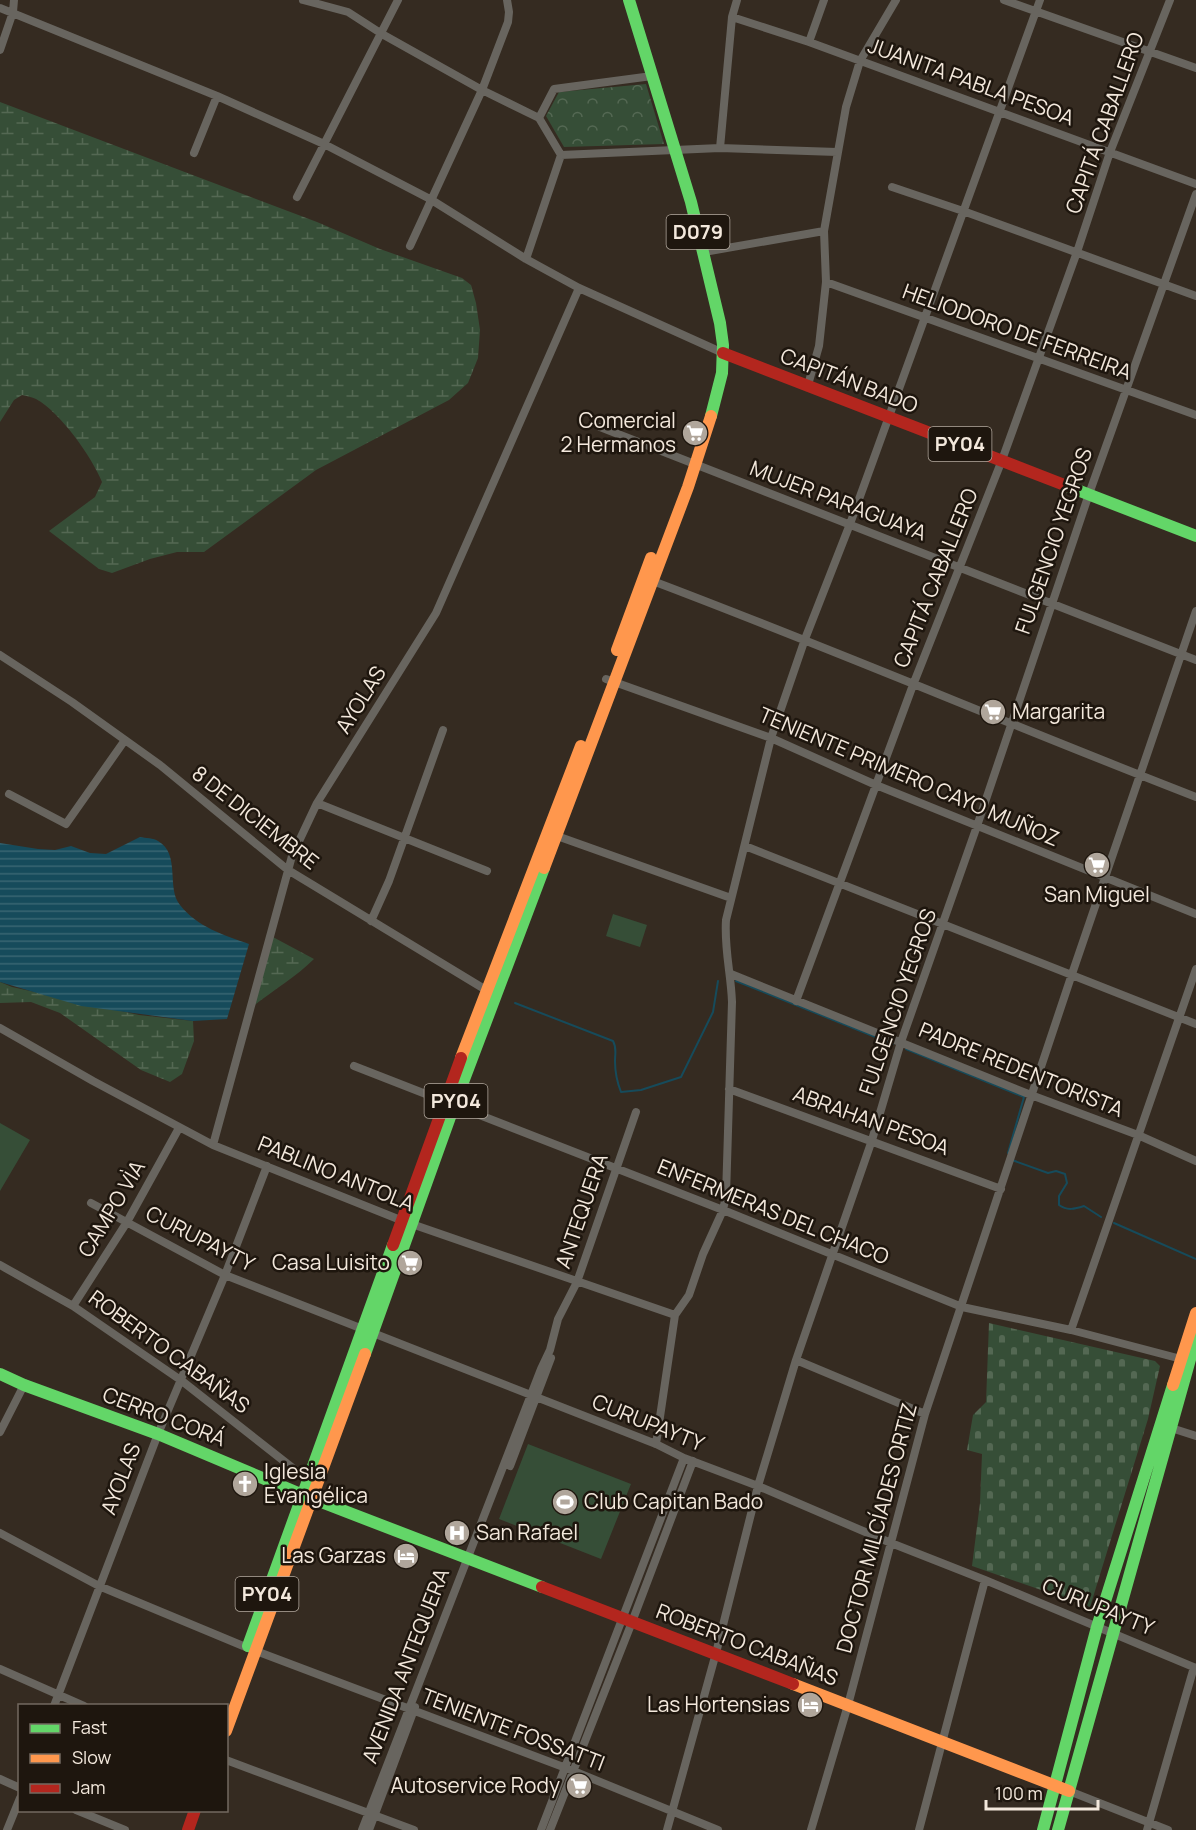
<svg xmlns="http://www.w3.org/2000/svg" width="1196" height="1830" viewBox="0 0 1196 1830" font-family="Manrope,sans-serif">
  <defs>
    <pattern id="wetland-marsh" width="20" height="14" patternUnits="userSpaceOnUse" patternTransform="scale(1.5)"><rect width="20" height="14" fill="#364e37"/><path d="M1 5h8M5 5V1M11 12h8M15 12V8" fill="none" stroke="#546853"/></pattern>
    <pattern id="cemetery-stones" width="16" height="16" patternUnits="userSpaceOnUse" patternTransform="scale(1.5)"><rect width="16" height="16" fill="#364e37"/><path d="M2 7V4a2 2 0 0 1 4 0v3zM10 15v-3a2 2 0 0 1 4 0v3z" fill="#546853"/></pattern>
    <pattern id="park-crowns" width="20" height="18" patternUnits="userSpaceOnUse" patternTransform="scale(1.5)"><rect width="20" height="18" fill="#364e37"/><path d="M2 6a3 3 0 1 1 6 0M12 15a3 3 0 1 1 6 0" fill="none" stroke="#546853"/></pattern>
    <pattern id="water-rules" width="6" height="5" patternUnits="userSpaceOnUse" patternTransform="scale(1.5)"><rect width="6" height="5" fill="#164b5b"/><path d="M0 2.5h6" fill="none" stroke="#386572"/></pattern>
  </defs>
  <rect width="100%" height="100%" fill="#352b21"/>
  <path fill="#364e37" d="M613 914 647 925 640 947 606 936Z
    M0 1123 30 1140 0 1191Z
    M528 1444 631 1484 601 1559 499 1519Z"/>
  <path fill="url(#wetland-marsh)" d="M0 102 317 222 380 249 462 278 471 285 476 303 480 330 478 358 468 383 449 400 316 470 204 552H177L150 559 112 573 99 569 49 531 95 497 102 482C92 457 60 412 36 399 32 397 27 396 22 395L14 400 0 422Z
    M271 936 314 959C296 977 272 991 252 1007Z
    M0 982 12 987 139 1015 193 1021 194 1041 182 1074 170 1082 141 1070 60 1013 31 1002 0 1003Z"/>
  <path fill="url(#cemetery-stones)" d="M989 1323 1155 1361 1160 1366 1148 1419 1090 1607 972 1566 980 1503 982 1454 967 1450 973 1415 986 1402Z"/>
  <path fill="url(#park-crowns)" d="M646 84 664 144 564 147 546 116 559 92Z"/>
  <path fill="url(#water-rules)" d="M140 837C145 838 154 838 158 841 181 854 166 888 180 905 197 927 224 935 249 944L227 1019 193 1021 81 1006 0 982V843L38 849 55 850 71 846 90 853 106 854Z"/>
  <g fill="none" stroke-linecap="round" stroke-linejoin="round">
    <path stroke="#164b5b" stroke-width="2" d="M736 981 893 1044
      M515 1003 613 1041C617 1048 615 1053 615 1061 615 1072 617 1082 621 1092L641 1090 681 1077 713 1012 718 981
      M906 1049 1024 1097 1008 1153
      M1012 1160 1048 1173 1056 1171 1065 1174 1067 1183 1059 1196V1205C1067 1211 1075 1209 1084 1206L1101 1217
      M1114 1223 1196 1259"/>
    <path stroke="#68655f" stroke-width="8" d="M303 0 348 12 382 34 482 90 539 118 561 155 526 259
      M1004 0 1196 68
      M0 8 217 96 324 144 430 199 526 259 579 288 723 353
      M732 17 809 42 1196 184
      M809 42 824 0
      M0 50 13 12 14 0
      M539 118 554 89 652 76
      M720 148 732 17 737 0
      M194 153 217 96
      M561 155 720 148 837 152
      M892 187 963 211 1196 296
      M297 197 398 0
      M410 246 482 90 508 22 509 12 507 0
      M704 252 824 231
      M826 282 1196 415
      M808 385 819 346 826 282 824 231 846 107 860 61 896 0
      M600 427 1196 660
      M650 580C833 649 1013 726 1196 797
      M0 655 72 702 160 765 288 870 491 993
      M606 679 771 738 876 785 1196 914
      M9 794 66 824 125 740
      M317 803 487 871
      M557 836 731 898
      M745 846 1196 1024
      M371 921 389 881 443 730
      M731 974 1031 1095 1138 1135 1196 1161
      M796 1001 913 685 1002 460 1077 252 1110 152 1170 0
      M0 1028 93 1081 213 1145 403 1221 675 1315
      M354 1066 723 1210 962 1307 1071 1330 1185 1360
      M729 1089 1001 1189
      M213 1145 292 856 317 803 436 613 579 288
      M91 1203 225 1275 656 1444 684 1458 758 1486 891 1543 985 1580 1196 1668
      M0 1265 73 1306 182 1381 308 1480
      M73 1306 127 1222 179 1128
      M1071 1330 1196 969
      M796 1360 925 1414
      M1168 1427 1196 1436
      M0 1432 24 1385
      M656 1444 675 1315 689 1295 703 1254 723 1210 726 1196 732 1002C731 974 724 948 726 920L771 738 805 639 850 524 1040 0
      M510 1466 551 1358
      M0 1533 99 1586 248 1648 566 1768 718 1830
      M0 1669 84 1706
      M54 1706 158 1434 225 1275 267 1166
      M226 1760 414 1830
      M0 1779 20 1788
      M1069 1791 1168 1830
      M76 1810 125 1830
      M7 1830 20 1798
      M362 1830 541 1369 550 1350 558 1319 577 1282 636 1112
      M369 1830 415 1707
      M541 1830 684 1458
      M550 1830 632 1622 693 1461
      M667 1830 716 1653 758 1486 796 1360 872 1140 901 1042 977 826 1089 494 1196 194
      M811 1830 848 1705 925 1414 1072 974 1196 611
      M919 1830 985 1580
      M1147 1830 1194 1667"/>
    <path stroke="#63d668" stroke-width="12" d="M629 0 691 202 720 323 723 345 722 373 711 416
      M1067 486 1196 536
      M365 1354 454 1106 544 868
      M0 1374 24 1385 158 1434 303 1495 542 1587
      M248 1646 393 1245
      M1043 1830 1097 1627 1173 1385
      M1058 1830 1196 1338"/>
    <path stroke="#ff974d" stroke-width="12" d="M617 650 651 558
      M544 868 688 487 711 416
      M461 1058 581 746
      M1173 1385 1196 1313
      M793 1684 1069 1791
      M226 1731 365 1354"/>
    <path stroke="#b3261e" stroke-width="12" d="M723 353 1067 486
      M393 1245 461 1058
      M542 1587 793 1684
      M188 1830 195 1810"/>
  </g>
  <defs>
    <g id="supermarket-disc" transform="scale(1.35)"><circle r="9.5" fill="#b0a69b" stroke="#1e160e"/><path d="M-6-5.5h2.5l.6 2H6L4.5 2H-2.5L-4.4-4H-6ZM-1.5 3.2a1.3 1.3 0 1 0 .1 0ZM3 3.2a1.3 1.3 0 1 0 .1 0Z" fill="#fff"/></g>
    <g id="church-disc" transform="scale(1.35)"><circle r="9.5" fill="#b0a69b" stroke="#1e160e"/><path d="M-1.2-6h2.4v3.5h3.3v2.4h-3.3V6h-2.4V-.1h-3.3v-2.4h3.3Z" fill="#fff"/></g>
    <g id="stadium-disc" transform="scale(1.35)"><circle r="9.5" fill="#b0a69b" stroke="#1e160e"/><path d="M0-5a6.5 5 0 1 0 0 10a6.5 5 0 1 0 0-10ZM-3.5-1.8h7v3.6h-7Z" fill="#fff"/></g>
    <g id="hospital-disc" transform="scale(1.35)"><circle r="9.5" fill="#b0a69b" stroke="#1e160e"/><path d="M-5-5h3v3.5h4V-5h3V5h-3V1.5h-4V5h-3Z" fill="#fff"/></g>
    <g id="hotel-disc" transform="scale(1.35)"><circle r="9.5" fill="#b0a69b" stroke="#1e160e"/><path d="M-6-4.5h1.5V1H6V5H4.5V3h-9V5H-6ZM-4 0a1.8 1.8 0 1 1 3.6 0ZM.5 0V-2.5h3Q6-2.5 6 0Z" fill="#fff"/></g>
  </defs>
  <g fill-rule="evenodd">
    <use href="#supermarket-disc" x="695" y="433"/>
    <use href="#supermarket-disc" x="993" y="712"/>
    <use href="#supermarket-disc" x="1097" y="865"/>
    <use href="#supermarket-disc" x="410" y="1263"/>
    <use href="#church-disc" x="245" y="1484"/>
    <use href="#stadium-disc" x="565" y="1502"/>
    <use href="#hospital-disc" x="457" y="1533"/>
    <use href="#hotel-disc" x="406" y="1556"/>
    <use href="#hotel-disc" x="810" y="1705"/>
    <use href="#supermarket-disc" x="579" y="1786"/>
  </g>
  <g text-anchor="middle" stroke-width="5" stroke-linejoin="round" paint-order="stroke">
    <g fill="#1e160e" stroke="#b3a99e" stroke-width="1.5">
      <rect x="666.5" y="215" width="63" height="34" rx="4.5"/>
      <rect x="928.5" y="427" width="63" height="34" rx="4.5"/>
      <rect x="424.5" y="1084" width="63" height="34" rx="4.5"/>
      <rect x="235.5" y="1577" width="63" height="34" rx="4.5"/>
    </g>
    <g font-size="20" font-weight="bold" fill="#f3e8dc">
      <text x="698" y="239">D079</text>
      <text x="960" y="451">PY04</text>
      <text x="456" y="1108">PY04</text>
      <text x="267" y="1601">PY04</text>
    </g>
    <g font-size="21" fill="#f3e8dc" stroke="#1e160e">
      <text transform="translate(971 82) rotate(20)" y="7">JUANITA PABLA PESOA</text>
      <text transform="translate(1105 123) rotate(-70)" y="7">CAPITÁ CABALLERO</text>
      <text transform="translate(1017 332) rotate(20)" y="7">HELIODORO DE FERREIRA</text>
      <text transform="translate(849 381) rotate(21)" y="7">CAPITÁN BADO</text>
      <text transform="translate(838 501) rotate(21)" y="7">MUJER PARAGUAYA</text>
      <text transform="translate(1054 541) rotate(-71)" y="7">FULGENCIO YEGROS</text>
      <text transform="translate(936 578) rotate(-68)" y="7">CAPITÁ CABALLERO</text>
      <text transform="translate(361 700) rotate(-58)" y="7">AYOLAS</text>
      <text transform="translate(909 777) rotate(23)" y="7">TENIENTE PRIMERO CAYO MUÑOZ</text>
      <text transform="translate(255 818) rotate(38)" y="7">8 DE DICIEMBRE</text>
      <text transform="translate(898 1002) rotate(-71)" y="7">FULGENCIO YEGROS</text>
      <text transform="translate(1021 1070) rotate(22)" y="7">PADRE REDENTORISTA</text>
      <text transform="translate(871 1121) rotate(20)" y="7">ABRAHAN PESOA</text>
      <text transform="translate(336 1174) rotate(22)" y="7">PABLINO ANTOLA</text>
      <text transform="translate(112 1209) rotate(-59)" y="7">CAMPO VÌA</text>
      <text transform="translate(582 1211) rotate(-71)" y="7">ANTEQUERA</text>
      <text transform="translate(773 1212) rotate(22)" y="7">ENFERMERAS DEL CHACO</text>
      <text transform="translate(200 1239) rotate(27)" y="7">CURUPAYTY</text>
      <text transform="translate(169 1352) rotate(36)" y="7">ROBERTO CABAÑAS</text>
      <text transform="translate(164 1417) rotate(21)" y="7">CERRO CORÁ</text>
      <text transform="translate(648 1423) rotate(22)" y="7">CURUPAYTY</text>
      <text transform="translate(121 1479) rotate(-69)" y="7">AYOLAS</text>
      <text transform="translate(877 1528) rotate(-75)" y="7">DOCTOR MILCÍADES ORTIZ</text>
      <text transform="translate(1098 1607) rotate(22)" y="7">CURUPAYTY</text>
      <text transform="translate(747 1645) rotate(21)" y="7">ROBERTO CABAÑAS</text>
      <text transform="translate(406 1666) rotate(-69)" y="7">AVENIDA ANTEQUERA</text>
      <text transform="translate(513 1730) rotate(21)" y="7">TENIENTE FOSSATTI</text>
    </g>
    <g font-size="21" fill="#f3e8dc" stroke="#1e160e" text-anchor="end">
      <text x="676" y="428">Comercial<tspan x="676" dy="24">2 Hermanos</tspan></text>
      <text x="1012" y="719" text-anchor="start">Margarita</text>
      <text x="1097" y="902" text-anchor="middle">San Miguel</text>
      <text x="390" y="1270">Casa Luisito</text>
      <text x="264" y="1479" text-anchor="start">Iglesia<tspan x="264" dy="24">Evangélica</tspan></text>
      <text x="584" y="1509" text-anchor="start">Club Capitan Bado</text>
      <text x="476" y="1540" text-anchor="start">San Rafael</text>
      <text x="386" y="1563">Las Garzas</text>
      <text x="790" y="1712">Las Hortensias</text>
      <text x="560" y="1793">Autoservice Rody</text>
    </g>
  </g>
  <rect x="18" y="1704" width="210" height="108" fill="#1e160e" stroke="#736a60" stroke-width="1.5"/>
  <rect x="30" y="1724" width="30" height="9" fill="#63d668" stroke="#736a60" stroke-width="1.5"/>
  <text x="72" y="1734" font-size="18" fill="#f3e8dc">Fast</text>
  <rect x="30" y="1754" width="30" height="9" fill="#ff974d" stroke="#736a60" stroke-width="1.5"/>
  <text x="72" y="1764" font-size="18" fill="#f3e8dc">Slow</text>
  <rect x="30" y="1784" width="30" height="9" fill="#b3261e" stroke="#736a60" stroke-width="1.5"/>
  <text x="72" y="1794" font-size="18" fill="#f3e8dc">Jam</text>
  <path d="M986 1800v9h112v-9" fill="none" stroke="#f3e8dc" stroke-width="3"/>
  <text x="995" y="1800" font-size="18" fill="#f3e8dc" stroke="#1e160e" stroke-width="4.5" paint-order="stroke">100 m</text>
</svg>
